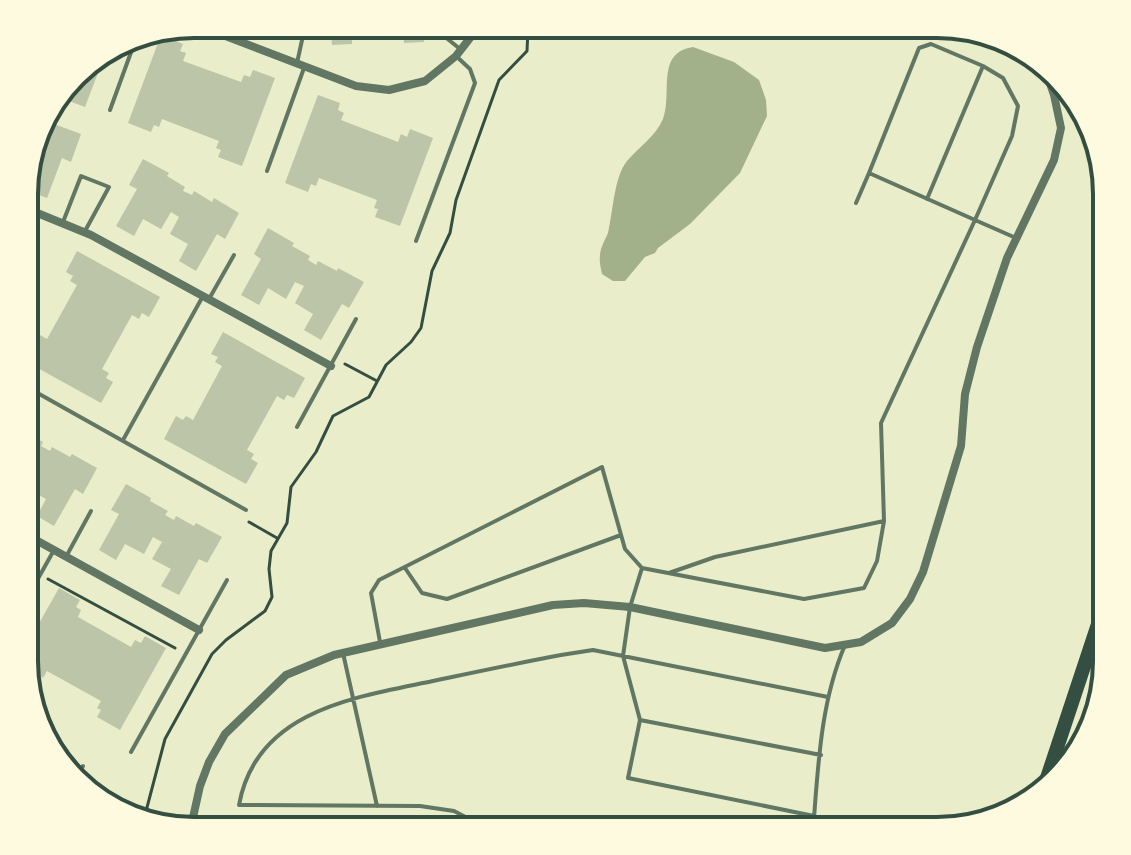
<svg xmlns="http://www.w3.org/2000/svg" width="1131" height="855" viewBox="0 0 1131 855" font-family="'Open Sans',sans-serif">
  <rect width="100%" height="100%" fill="#e9edc9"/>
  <path fill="#a3b18a" d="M693 47 734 62 759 80 766 100 767 116 740 173 690 224 658 248 655 253 645 257 625 281H613L602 274C601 268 599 262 600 256 600 248 605 240 608 233 613 212 614 177 627 161 639 147 655 137 663 119 673 93 655 53 693 47Z"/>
  <path fill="#bcc5a7" d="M403 30H423L424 42 404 43Z
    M331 31H352V44L332 45Z
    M161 35 183 44 180 51 186 53 183 61 241 82 244 75 250 77 253 70 275 78 242 166 218 157 221 150 216 148 219 141 162 119 159 127 154 125 151 132 128 123Z
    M106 52 85 107 61 98 62 90 82 66Z
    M318 95 340 103 338 110 344 113 341 120 398 142 401 134 407 137 410 129 433 138 400 226 375 217 378 209 374 208 377 200 319 178 316 186 311 184 308 192 285 183Z
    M42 123 52 127 54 124 81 134 71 162 62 158 47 198 28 191 35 173 26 169Z
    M143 159 169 173 167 176 185 187 183 191 192 195 194 191 212 202 214 198 239 213 225 239 217 234 196 271 179 261 188 244 170 234 179 217 171 212 161 229 143 219 134 236 116 226 137 189 129 185Z
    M268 228 294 243 292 246 310 256 308 260 316 265 318 261 337 271 338 268 364 282 349 308 342 304 321 340 304 330 313 314 295 303 304 286 295 282 286 299 268 288 259 305 241 295 261 259 254 254Z
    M77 251 160 297 149 317 142 313 139 319 132 315 102 369 109 373 106 378 113 382 101 403 25 361V345L31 335 38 339 40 335 47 339 77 285 70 281 73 276 66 272Z
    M223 332 305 378 294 398 287 395 284 400 277 396 247 450 254 454 251 459 258 463 246 484 164 439 176 416 183 420 186 416 193 420 222 366 215 362 218 357 211 354Z
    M25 432 43 442 41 446 50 451 52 447 70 457 72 454 97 468 83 494 75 489 54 526 37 516 46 499 28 489 38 472 29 467 25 475Z
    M126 484 151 498 150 501 168 511 165 515 174 520 176 516 194 526 196 523 222 537 207 563 199 559 179 595 161 586 171 569 152 559 162 542 153 537 144 554 125 544 116 560 99 550 119 514 111 510Z
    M59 588 80 600 76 607 81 610 78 617 131 647 135 640 141 643 145 636 166 648 120 730 97 717 101 710 97 708 101 701 47 671 43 678 38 675 34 682 26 677 24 650Z
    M49 736 69 750 61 761 45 741Z"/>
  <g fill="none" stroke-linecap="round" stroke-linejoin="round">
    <path stroke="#344e41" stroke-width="3" d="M345 364 377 381
      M249 522 277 538
      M48 579 175 648
      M145 815 165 739 212 654 226 640 265 611 272 597 269 569 271 551 287 523 291 487 316 452 333 416 369 397 386 365 411 342 421 328 432 271 450 233 456 200 499 80 527 51 528 29"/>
    <path stroke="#617663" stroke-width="4" d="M441 30 444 36 460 49
      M931 44 983 66 1003 78 1018 106 1012 136 975 220 869 173 919 48Z
      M297 63 304 31
      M110 110 138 33
      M267 171 304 68
      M927 199 983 66
      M856 203 869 173
      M63 222 81 176 109 187 85 231
      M416 241 475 83 470 69 456 56
      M209 299 234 255
      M25 386 246 510
      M297 427 356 319
      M123 440 203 296
      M67 555 91 511
      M405 568 422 593 447 599 621 535
      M669 573 715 557 884 521
      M25 602 54 550
      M380 642 371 593 379 580 602 467 625 549 642 568
      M343 653 377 806
      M640 720 821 755
      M131 752 227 580
      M74 778 83 766
      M814 816 628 778 640 720 623 656 630 607 642 568 804 599 864 588 877 561 884 521 881 423 975 220 1016 238
      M483 831 477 823 454 811 420 806 239 805C256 710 356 697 433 681 476 672 518 663 561 655L593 650 828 697
      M813 831C818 769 820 703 845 645"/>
    <path stroke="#617663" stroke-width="8" d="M215 32 356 86 389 90 425 81 456 56 477 29
      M25 208 91 235 331 366
      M25 534 199 630
      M190 831 200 786 209 762 225 734 286 675 334 655 553 605 584 603 630 607 825 648 861 642 892 623 910 599 923 572 961 446 965 394 977 347 1007 258 1054 160 1061 128 1054 95 1045 69 1037 61"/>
    <path stroke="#344e41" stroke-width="14" d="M1043 790 1107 597"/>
  </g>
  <path d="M0 0H1131V855H0ZM194 38H937A156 156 0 0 1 1093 194V661A156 156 0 0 1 937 817H194A156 156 0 0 1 38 661V194A156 156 0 0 1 194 38Z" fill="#fefae0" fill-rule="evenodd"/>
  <path fill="none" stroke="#344e41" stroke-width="4" d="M194 38H937A156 156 0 0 1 1093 194V661A156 156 0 0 1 937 817H194A156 156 0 0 1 38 661V194A156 156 0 0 1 194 38Z"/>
</svg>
